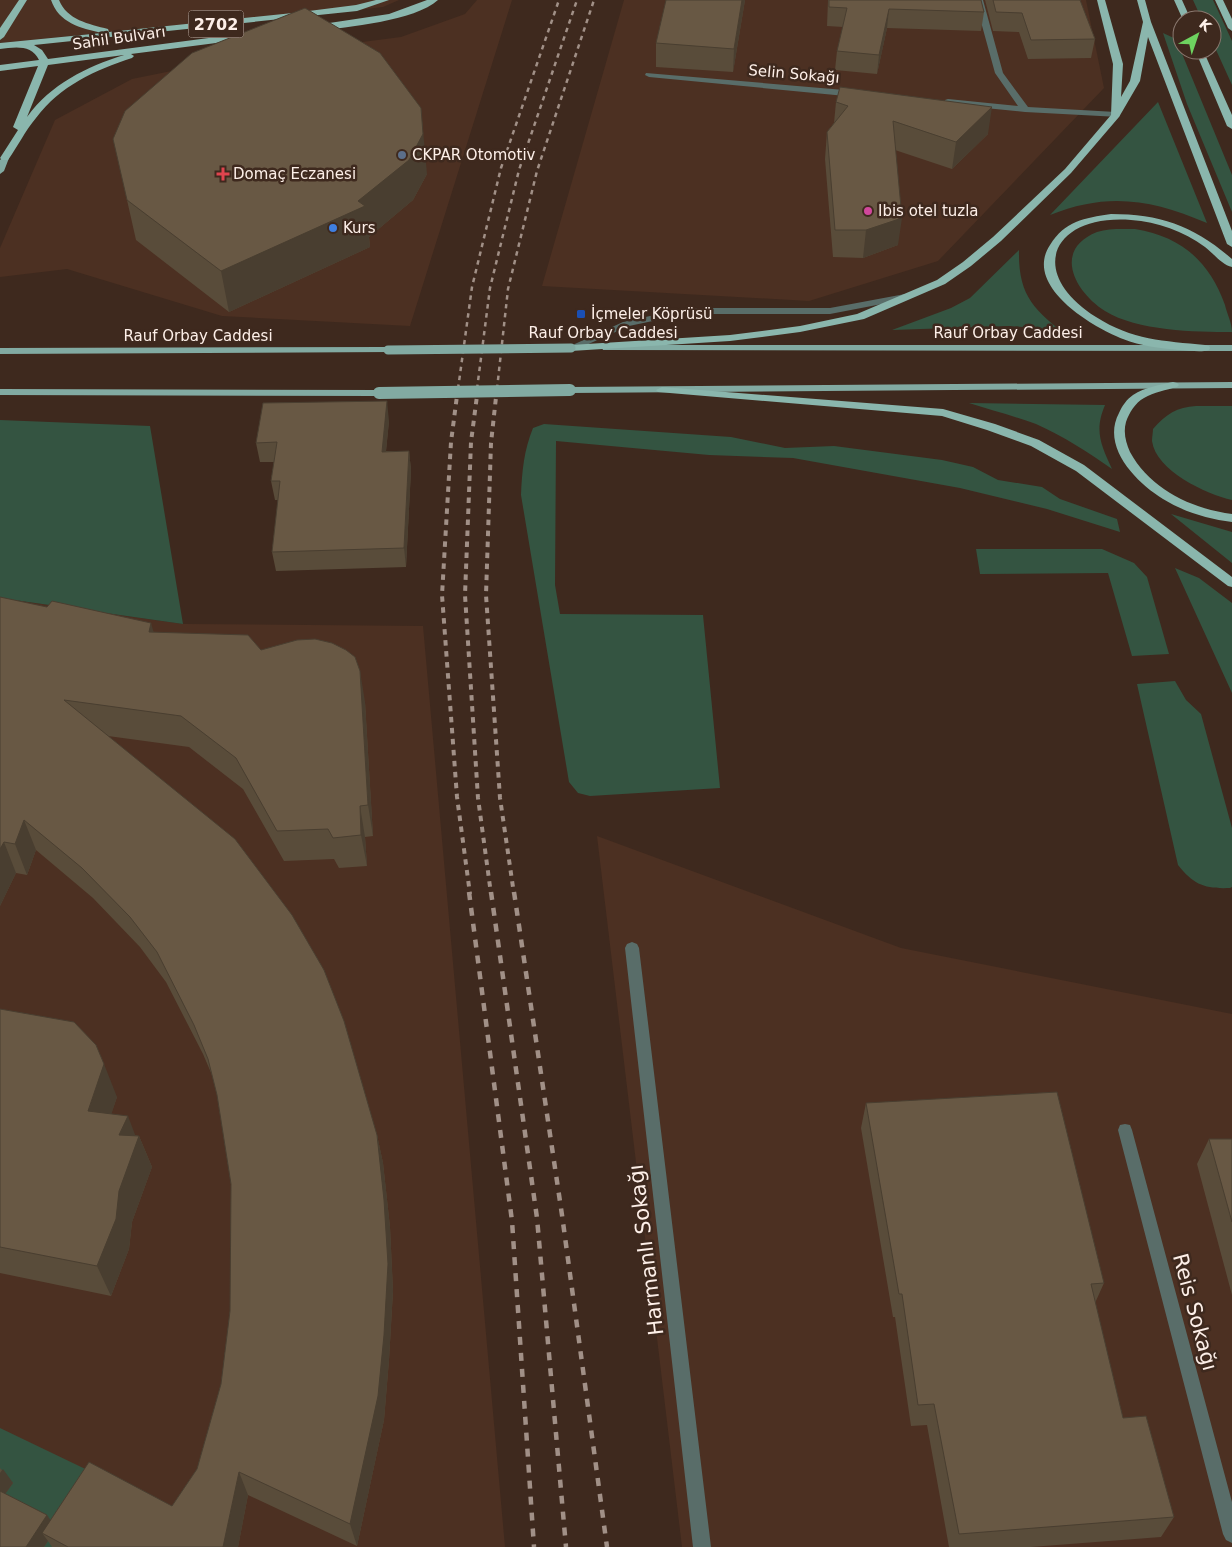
<svg xmlns="http://www.w3.org/2000/svg" width="1232" height="1547" viewBox="0 0 1232 1547" font-family="'DejaVu Sans',sans-serif">
  <rect width="100%" height="100%" fill="#3e291e"/>
  <path fill="#4c3022" d="M0 0H399L383 7 333 13 139 29 0 43Z
    M477 0H512L410 326 222 316 67 269 0 277V248L55 120 132 79 231 59 401 37 465 14Z
    M624 0H1086L1104 88 938 261 809 301 542 286Z
    M0 598 183 624 423 626 505 1547H0Z
    M597 836 901 948 1232 1014V1547H682Z"/>
  <path fill="#345441" d="M1193 0H1213L1232 41V85L1212 41V20H1202Z
    M1163 33 1176 39 1232 175V212L1187 104Z
    M1158 102 1207 223C1151 199 1107 192 1050 215Z
    M1135 229C1182 237 1209 261 1225 305 1227 314 1232 323 1232 332 1195 332 1137 331 1105 311 1075 292 1052 250 1097 232 1109 228 1123 229 1135 229Z
    M1019 250C1018 296 1034 310 1069 337L1023 327 1009 326 892 330 951 308 970 298Z
    M969 403 1105 405C1094 431 1101 445 1112 469 1088 452 1063 436 1036 424 1014 416 991 410 969 403Z
    M1196 406H1232V500C1206 494 1156 471 1152 441 1152 437 1153 432 1153 429 1166 414 1177 407 1196 406Z
    M0 420 150 426 183 624 0 598Z
    M544 424 731 437 785 448 834 446 942 460 973 467 998 480 1042 487 1060 499 1117 519 1120 532 1047 509 960 488 793 458 709 455 556 441 555 585 560 614 703 615 720 788 590 796 578 793 569 782 521 495C522 471 524 450 533 428Z
    M1171 514 1232 532V563Z
    M976 549H1102L1134 563 1147 577 1169 654 1132 656 1108 573 980 574Z
    M1175 568 1199 578 1232 603V693Z
    M1175 681 1186 700 1201 714 1232 828V887L1230 888C1205 889 1194 885 1178 865L1137 684Z
    M0 1428 102 1477 58 1547H0Z"/>
  <g fill="none" stroke-linecap="round" stroke-linejoin="round">
    <path fill="#596d69" fill-rule="evenodd" d="M905 294 908 295V299L830 314H686L629 326 575 350 571 351 566 348 623 322 686 308H830Z"/>
    <path fill="#596d69" fill-rule="evenodd" d="M975 0H983L1003 73 1028 107 1116 112 1120 115 1119 117 1025 112 945 104V100L948 99 1018 106 995 73Z
      M646 73 856 91 860 94 856 97 649 77 645 75Z
      M632 942 637 944 639 948 711 1547H693L625 948 627 944Z
      M1125 1124 1130 1125 1132 1130 1232 1502V1543L1226 1540 1223 1534 1118 1130 1120 1125Z"/>
    <path fill="#82aaa2" fill-rule="evenodd" d="M5 155 9 158 4 171 0 174V160Z
      M607 345H1232V351L603 350 602 348Z
      M388 347 393 350 392 352 0 354V348Z
      M1232 382V388L570 393 565 390 570 387Z
      M0 389 379 390 384 393 379 396 0 395Z"/>
    <path fill="#8ab6ad" fill-rule="evenodd" d="M19 0H27L4 37 0 40V28Z
      M51 0H59C67 20 89 24 108 29L109 32 293 13 356 5 376 0H389L357 11 34 45 42 50 48 59 247 33 251 36 247 39 131 54 134 56 132 58C95 70 60 86 36 118 25 131 18 146 8 160H2L0 158 18 130 13 127 38 66 0 71V65L39 60C32 44 14 47 0 49V43L102 33C80 28 59 23 51 0ZM124 55C86 67 51 84 27 117L48 65Z
      M427 0H438C415 21 347 27 316 31L312 28 316 25 389 14Z
      M1097 0H1105L1123 64 1121 97 1130 81 1143 22 1137 0H1145L1151 22 1232 231V247L1227 244 1148 37 1140 81 1119 117 1071 173 1001 241 971 266 945 284 864 319 800 332 730 341 571 351 566 348 571 345 730 335 800 326 857 314 937 280 963 262 993 237 1065 169 1111 115 1113 64Z
      M1174 0H1182L1191 20H1183Z
      M1215 0H1223L1232 19V31L1228 28Z
      M1195 50H1203L1232 115V129L1227 126Z
      M1111 214C1161 214 1194 226 1232 259V267C1222 265 1213 253 1205 247 1183 231 1158 222 1131 220 1053 214 1025 272 1096 317 1132 340 1164 341 1205 345L1209 346 1210 348 1209 350C1200 353 1188 350 1179 350 1159 348 1141 346 1123 339 1092 327 1023 286 1050 245 1065 221 1084 218 1111 214Z
      M1173 382 1177 383 1179 385 1177 387C1166 390 1154 392 1144 398 1135 403 1129 413 1126 422 1123 433 1126 443 1130 452 1150 489 1192 509 1232 514V522C1208 519 1184 512 1163 499 1136 482 1101 447 1119 413 1122 406 1127 399 1133 395 1145 387 1160 385 1173 382Z
      M662 387 943 409 995 424 1039 440 1084 465 1232 577V587L1228 586 1076 471 1031 446 987 430 942 416 658 392 656 390Z"/>
    <path stroke="#a19087" stroke-width="2.5" stroke-dasharray="4.5 4.5" stroke-linecap="butt" d="M458 389 472 287 501 168 559 0
      M477 389 490 288 519 170 577 0
      M497 389 508 289 537 171 594 0"/>
    <path stroke="#a19087" stroke-width="4" stroke-dasharray="5.5 5.5" stroke-linecap="butt" d="M458 388 451 442 442 595 457 797 470 894
      M478 388 471 442 465 595 478 798 491 894
      M497 388 491 443 486 595 500 798 514 894"/>
    <path stroke="#a19087" stroke-width="4.5" stroke-dasharray="8 8" stroke-linecap="butt" d="M469 892 512 1221 534 1547
      M491 892 537 1218 566 1547
      M514 892 562 1215 607 1547"/>
    <path stroke="#82aaa2" stroke-width="9" d="M388 350 571 348"/>
    <path stroke="#82aaa2" stroke-width="12" d="M379 393 570 390"/>
  </g>
  <path fill="#594c3a" d="M745 0 733 72 656 67V43Z
    M828 0H981L984 12 981 31 887 28 877 74 835 70 837 51 843 27 827 26Z
    M985 0H1080L1095 39 1091 58 1028 59 1019 32 993 31Z
    M836 102 988 134 952 169 895 150 898 245 863 258 833 257 825 159 827 132 834 123Z
    M427 174 413 200 369 237 370 247 229 312 136 240 127 200Z
    M389 421 386 451H409L411 470 406 567 276 571 272 552 278 500H275L271 481 274 462H260L256 443Z
    M0 597 154 632 261 650 365 702 373 836 365 837 367 866 339 868 334 859 284 861 243 789 189 747 108 736 377 1135 383 1163 390 1227 393 1291 389 1360 384 1420 357 1546 248 1495 238 1547H52L48 1541 44 1547H0V1468L13 1483 5 1494 47 1515 50 1520 172 1506 197 1469 221 1384 230 1311 231 1184 217 1095 212 1075 203 1054 166 982 140 947 93 898 36 850 27 875 16 873 0 906Z
    M0 1009 117 1097 111 1114 135 1135 139 1136 152 1167 132 1222 129 1249 111 1296 0 1273Z
    M866 1103 1104 1283 1095 1303 1123 1418 1174 1517 1161 1537 1031 1547H949L927 1425 911 1426 895 1317H893L861 1128Z
    M1209 1139H1232V1295L1197 1164Z"/>
  <path fill="#493e30" d="M742 0H745L733 72 734 49Z
    M889 9 887 28 877 74 879 55Z
    M992 107 988 134 952 169 956 142Z
    M421 108 427 174 413 200 369 237 370 247 229 312 221 271 358 201Z
    M902 218 898 245 863 258 866 230Z
    M387 401 389 421 384 471 382 452Z
    M409 451 411 470 406 567 404 548Z
    M151 623 160 654 149 632Z
    M360 671 365 702 373 836 368 805Z
    M360 806 365 837 367 866 361 835Z
    M24 820 36 850 27 875 15 844Z
    M4 842 16 873 0 906V849Z
    M104 1064 117 1097 102 1143 88 1111Z
    M128 1116 137 1140 139 1136 152 1167 132 1222 129 1249 111 1296 97 1266 119 1135Z
    M377 1135 383 1163 390 1227 393 1291 389 1360 384 1420 357 1546 350 1524Z
    M3 1469 13 1483 1 1500 0 1499V1473Z
    M239 1472 248 1495 238 1547H223Z
    M47 1515 56 1528 42 1533 48 1541 44 1547H26Z"/>
  <path fill="#685844" stroke="#493e30" d="M666 0H742L734 49 656 43Z
    M829 0H981L984 12 889 9 879 55 837 51 847 8 829 7Z
    M993 0H1080L1095 39 1031 40 1022 13 996 12Z
    M305 8 380 53 421 108 423 134 409 160 358 201 365 206 221 271 127 200 113 139 125 111 192 53Z
    M840 87 992 107 956 142 893 121 902 218 866 230H835L827 132 848 106 836 102Z
    M387 401 382 452 409 451 404 548 272 552 280 481H271L277 442 256 443 263 403Z
    M0 597 47 607 52 601 151 623 149 632 248 635 261 650 297 640 315 639 332 643 346 650 355 657 360 671 368 805 360 806 361 835 333 838 328 829 277 831 236 758 181 716 64 700 235 839 292 915 324 970 344 1021 377 1135 384 1200 388 1264 384 1335 378 1396 350 1524 239 1472 223 1547H68L42 1533 89 1462 172 1506 197 1469 221 1384 230 1311 231 1184 217 1095 208 1059 194 1025 157 952 130 917 82 868 24 820 15 844 4 842 0 849Z
    M0 1009 74 1022 96 1045 104 1064 88 1111 128 1116 119 1135 139 1136 119 1191 116 1219 97 1266 0 1247Z
    M1057 1092 1104 1283 1091 1284 1123 1418 1146 1416 1174 1517 959 1534 934 1404 918 1405 902 1294H899L866 1103Z
    M1209 1139H1232V1222Z
    M0 1491 47 1515 26 1547H0Z"/>
  <circle fill="#5c6f8a" stroke="#3e291e" stroke-width="2" cx="402" cy="155" r="5"/>
  <path fill="#e0444e" stroke="#3e291e" stroke-width="2" d="M220.5 166.5h5v5h5v5h-5v5h-5v-5h-5v-5h5z"/>
  <circle fill="#d1479c" stroke="#3e291e" stroke-width="2" cx="868" cy="211" r="5"/>
  <circle fill="#3f7fe0" stroke="#3e291e" stroke-width="2" cx="333" cy="228" r="5"/>
  <rect fill="#1a4fb4" stroke="#3e291e" stroke-width="2" x="576" y="309" width="10" height="10" rx="2.5"/>
  <g text-anchor="middle" stroke-width="5" stroke-linejoin="round" paint-order="stroke">
    <g font-size="15" fill="#fdefe8" stroke="#3e291e">
      <text transform="translate(119 38) rotate(-8)" y="5">Sahil Bulvarı</text>
      <text transform="translate(794 74) rotate(5)" y="5">Selin Sokağı</text>
      <text x="603" y="338">Rauf Orbay Caddesi</text>
      <text x="1008" y="338">Rauf Orbay Caddesi</text>
      <text x="198" y="341">Rauf Orbay Caddesi</text>
    </g>
    <g font-size="15" fill="#fdefe8" stroke="#3e291e" text-anchor="start">
      <text x="412" y="160">CKPAR Otomotiv</text>
      <text x="233" y="179">Domaç Eczanesi</text>
      <text x="878" y="216">Ibis otel tuzla</text>
      <text x="343" y="233">Kurs</text>
      <text x="591" y="319">İçmeler Köprüsü</text>
    </g>
    <rect fill="#3e291e" stroke="#c4b4ab" stroke-width="1" x="188.5" y="10.5" width="55" height="27" rx="4"/>
    <g font-size="16" font-weight="bold" fill="#fdefe8">
      <text x="216" y="30">2702</text>
    </g>
    <g font-size="21" fill="#fdefe8" stroke="#3e291e">
      <text transform="translate(646 1250) rotate(-97)" y="7">Harmanlı Sokağı</text>
      <text transform="translate(1195 1312) rotate(75)" y="7">Reis Sokağı</text>
    </g>
  </g>
  <g transform="translate(1197 35) rotate(40)"><circle r="24" fill="#3e291e" stroke="#8a786f"/>
  <path d="M0-4L9 19L0 12L-9 19Z" fill="#6ed360"/>
  <text y="-8" font-size="14" font-weight="bold" text-anchor="middle" fill="#fdefe8">K</text>
  </g>
</svg>
